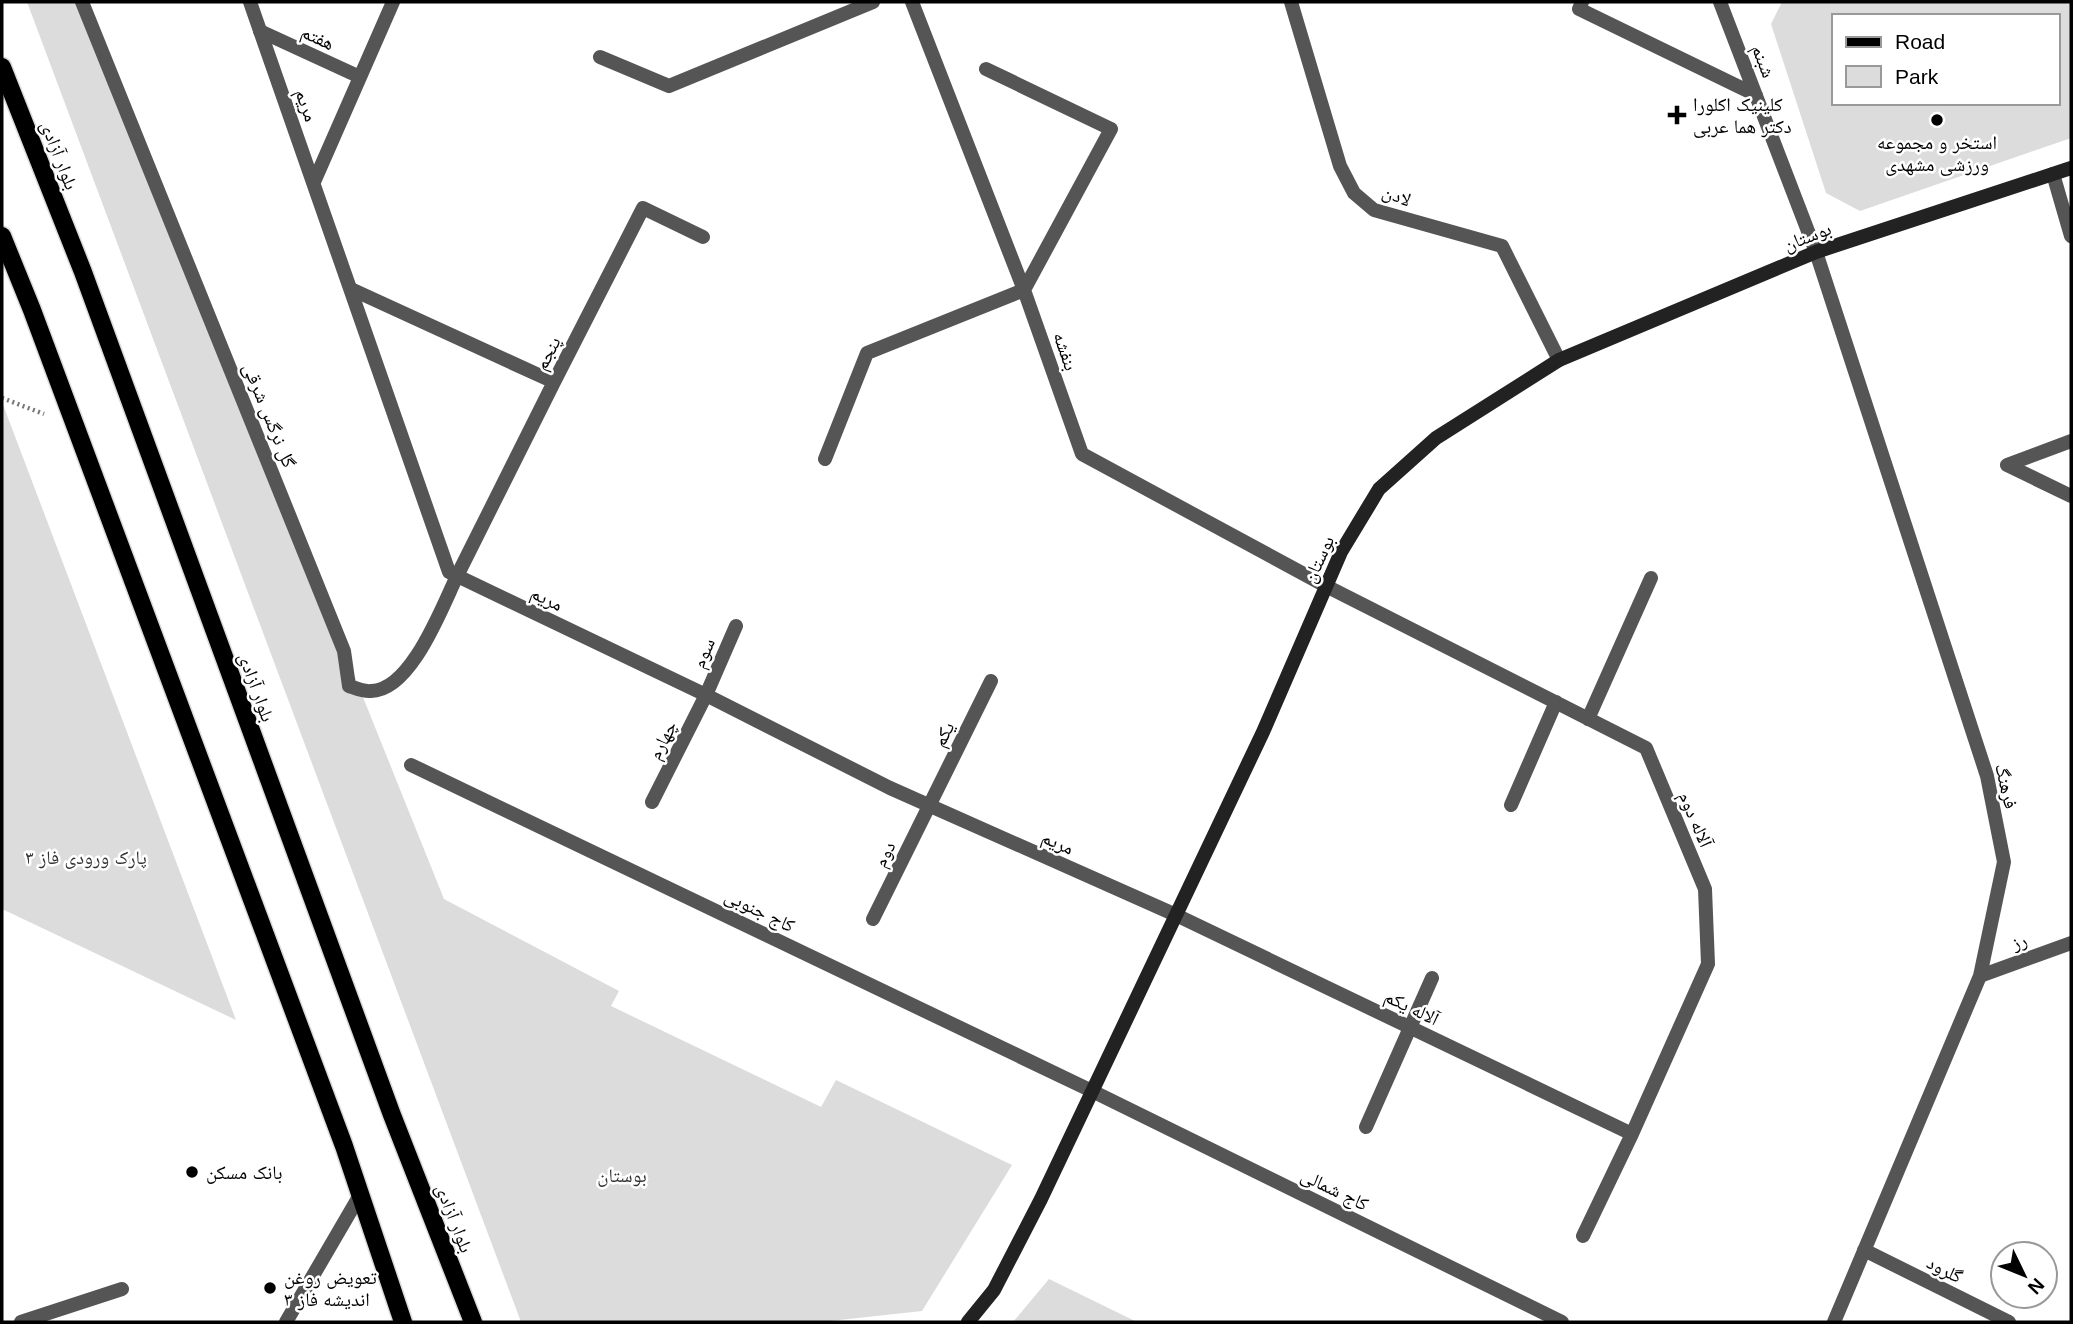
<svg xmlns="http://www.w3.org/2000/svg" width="2073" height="1324" viewBox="0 0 2073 1324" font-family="Arial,'Noto Naskh Arabic',sans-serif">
  <rect width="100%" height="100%" fill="#fff"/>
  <path fill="#dcdcdc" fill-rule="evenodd" d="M27 2H84L444 899 619 991 611 1006 821 1107 836 1080 1012 1165 922 1311 821 1322H521Z
    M1782 2H2071V138L1860 211 1826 193 1771 24ZM1833 16H2057V103H1833Z
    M2 402 236 1020 2 909Z
    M1049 1279 1137 1322H1013Z"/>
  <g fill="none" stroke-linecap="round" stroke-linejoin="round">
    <g stroke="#dbdbdb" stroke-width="21">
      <path id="primary" d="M2 67 83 272 392 1115 473 1322
        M2 236 32 310 344 1146 403 1322"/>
    </g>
    <path stroke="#777" stroke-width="4.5" stroke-dasharray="2 3.5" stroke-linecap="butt" d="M2 398 44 414"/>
    <path stroke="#555" stroke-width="14" d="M260 31 360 77
      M600 57 669 86 873 2
      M2053 174 2071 236
      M314 182 393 2
      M351 289 554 382
      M2071 441 2007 465 2071 496
      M457 576 554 382 643 208 703 237
      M1326 586 1646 748 1705 889 1708 964 1632 1134 1583 1236
      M1588 719 1651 578
      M652 802 706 695 736 626
      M1511 805 1556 702
      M1176 915 1632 1134
      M873 919 991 681
      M1366 1127 1432 978
      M21 1322 122 1289
      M286 1322 360 1195"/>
    <path stroke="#555" stroke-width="14" d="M82 2 344 651 349 686C355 688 364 692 371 691 411 691 442 607 457 576
      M250 2 449 572 706 695 890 788 1176 915
      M912 2 1024 290 1082 454 1326 586
      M1291 2 1340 166 1354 193 1374 210 1502 246 1559 360
      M1582 2 1579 9 1756 95
      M1720 2 1816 252 1987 776 2004 862 1980 976 1834 1322
      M825 459 867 353 1024 290 1111 129 986 69
      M411 765 1092 1091 1562 1322
      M1980 976 2071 943
      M1864 1250 2009 1322"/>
    <path stroke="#222" stroke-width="14" d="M968 1322 994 1290 1041 1199 1263 732 1341 552 1379 489 1436 438 1559 360 1816 252 2071 168"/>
    <use href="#primary" stroke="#000" stroke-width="18"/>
  </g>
  <g fill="#000" stroke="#fff" stroke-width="2.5">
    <path d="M1673.5 104.5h7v7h7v7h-7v7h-7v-7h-7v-7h7z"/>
    <circle cx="1937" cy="120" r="7"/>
    <circle cx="192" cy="1172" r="7"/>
    <circle cx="270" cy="1288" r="7"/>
  </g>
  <g text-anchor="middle" stroke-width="5" stroke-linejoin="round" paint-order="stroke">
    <g font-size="19" fill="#000" stroke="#fff">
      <text transform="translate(318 37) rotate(25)" y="7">هفتم</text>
      <text transform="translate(1764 61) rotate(69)" y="7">شبنم</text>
      <text transform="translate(307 105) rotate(71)" y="7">مریم</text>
      <text transform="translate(60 155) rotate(69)" y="7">بلوار آزادی</text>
      <text transform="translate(1397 195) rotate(21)" y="7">لادن</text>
      <text transform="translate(1807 236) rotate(-21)" y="7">بوستان</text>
      <text transform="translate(1066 351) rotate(71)" y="7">بنفشه</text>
      <text transform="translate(547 353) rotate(-63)" y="7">پنجم</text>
      <text transform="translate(270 415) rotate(68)" y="7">گل نرگس شرقی</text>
      <text transform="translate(1318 559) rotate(-65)" y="7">بوستان</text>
      <text transform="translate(547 598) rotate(26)" y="7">مریم</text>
      <text transform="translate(703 653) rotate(-67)" y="7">سوم</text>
      <text transform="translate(257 687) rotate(70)" y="7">بلوار آزادی</text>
      <text transform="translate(943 734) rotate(-63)" y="7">یکم</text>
      <text transform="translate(662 740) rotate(-63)" y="7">چهارم</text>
      <text transform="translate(2007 786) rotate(77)" y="7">فرهنگ</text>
      <text transform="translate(1696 819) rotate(67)" y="7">آلاله دوم</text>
      <text transform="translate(1058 842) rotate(24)" y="7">مریم</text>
      <text transform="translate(884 854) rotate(-64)" y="7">دوم</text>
      <text transform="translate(760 910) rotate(26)" y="7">کاج جنوبی</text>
      <text transform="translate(2019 941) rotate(-20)" y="7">رز</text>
      <text transform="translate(1412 1007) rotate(26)" y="7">آلاله یکم</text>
      <text transform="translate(1335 1189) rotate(26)" y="7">کاج شمالی</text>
      <text transform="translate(455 1218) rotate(69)" y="7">بلوار آزادی</text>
      <text transform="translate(1945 1269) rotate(27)" y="7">گلرود</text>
    </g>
    <g font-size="19" fill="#000" stroke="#fff" text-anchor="start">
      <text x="1693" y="111">کلینیک اکلورا<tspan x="1693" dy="22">دکتر هما عربی</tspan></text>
      <text x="1937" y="149" text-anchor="middle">استخر و مجموعه<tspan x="1937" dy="22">ورزشی مشهدی</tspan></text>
      <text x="206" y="1179">بانک مسکن</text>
      <text x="284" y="1284">تعویض روغن<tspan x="284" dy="22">اندیشه فاز ۳</tspan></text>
    </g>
    <g font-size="19" fill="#333" stroke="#fff">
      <text x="86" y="864">پارک ورودی فاز ۳</text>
      <text x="622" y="1182">بوستان</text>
    </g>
  </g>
  <rect width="2073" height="1324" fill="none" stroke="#000000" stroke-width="7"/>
  <rect x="1832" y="14" width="228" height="91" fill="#ffffff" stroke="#999999" stroke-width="2"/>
  <rect x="1846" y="37" width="35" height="10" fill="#000000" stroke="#999999" stroke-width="2"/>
  <text x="1895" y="49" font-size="21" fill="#000000">Road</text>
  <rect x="1846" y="66" width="35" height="21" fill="#dcdcdc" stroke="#999999" stroke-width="2"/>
  <text x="1895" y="84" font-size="21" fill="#000000">Park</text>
  <g transform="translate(2024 1275) rotate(133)"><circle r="33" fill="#ffffff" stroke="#999999" stroke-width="2"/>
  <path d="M0-5L12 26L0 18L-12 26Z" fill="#000000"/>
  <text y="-10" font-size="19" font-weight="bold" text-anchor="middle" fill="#000000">N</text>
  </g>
</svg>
